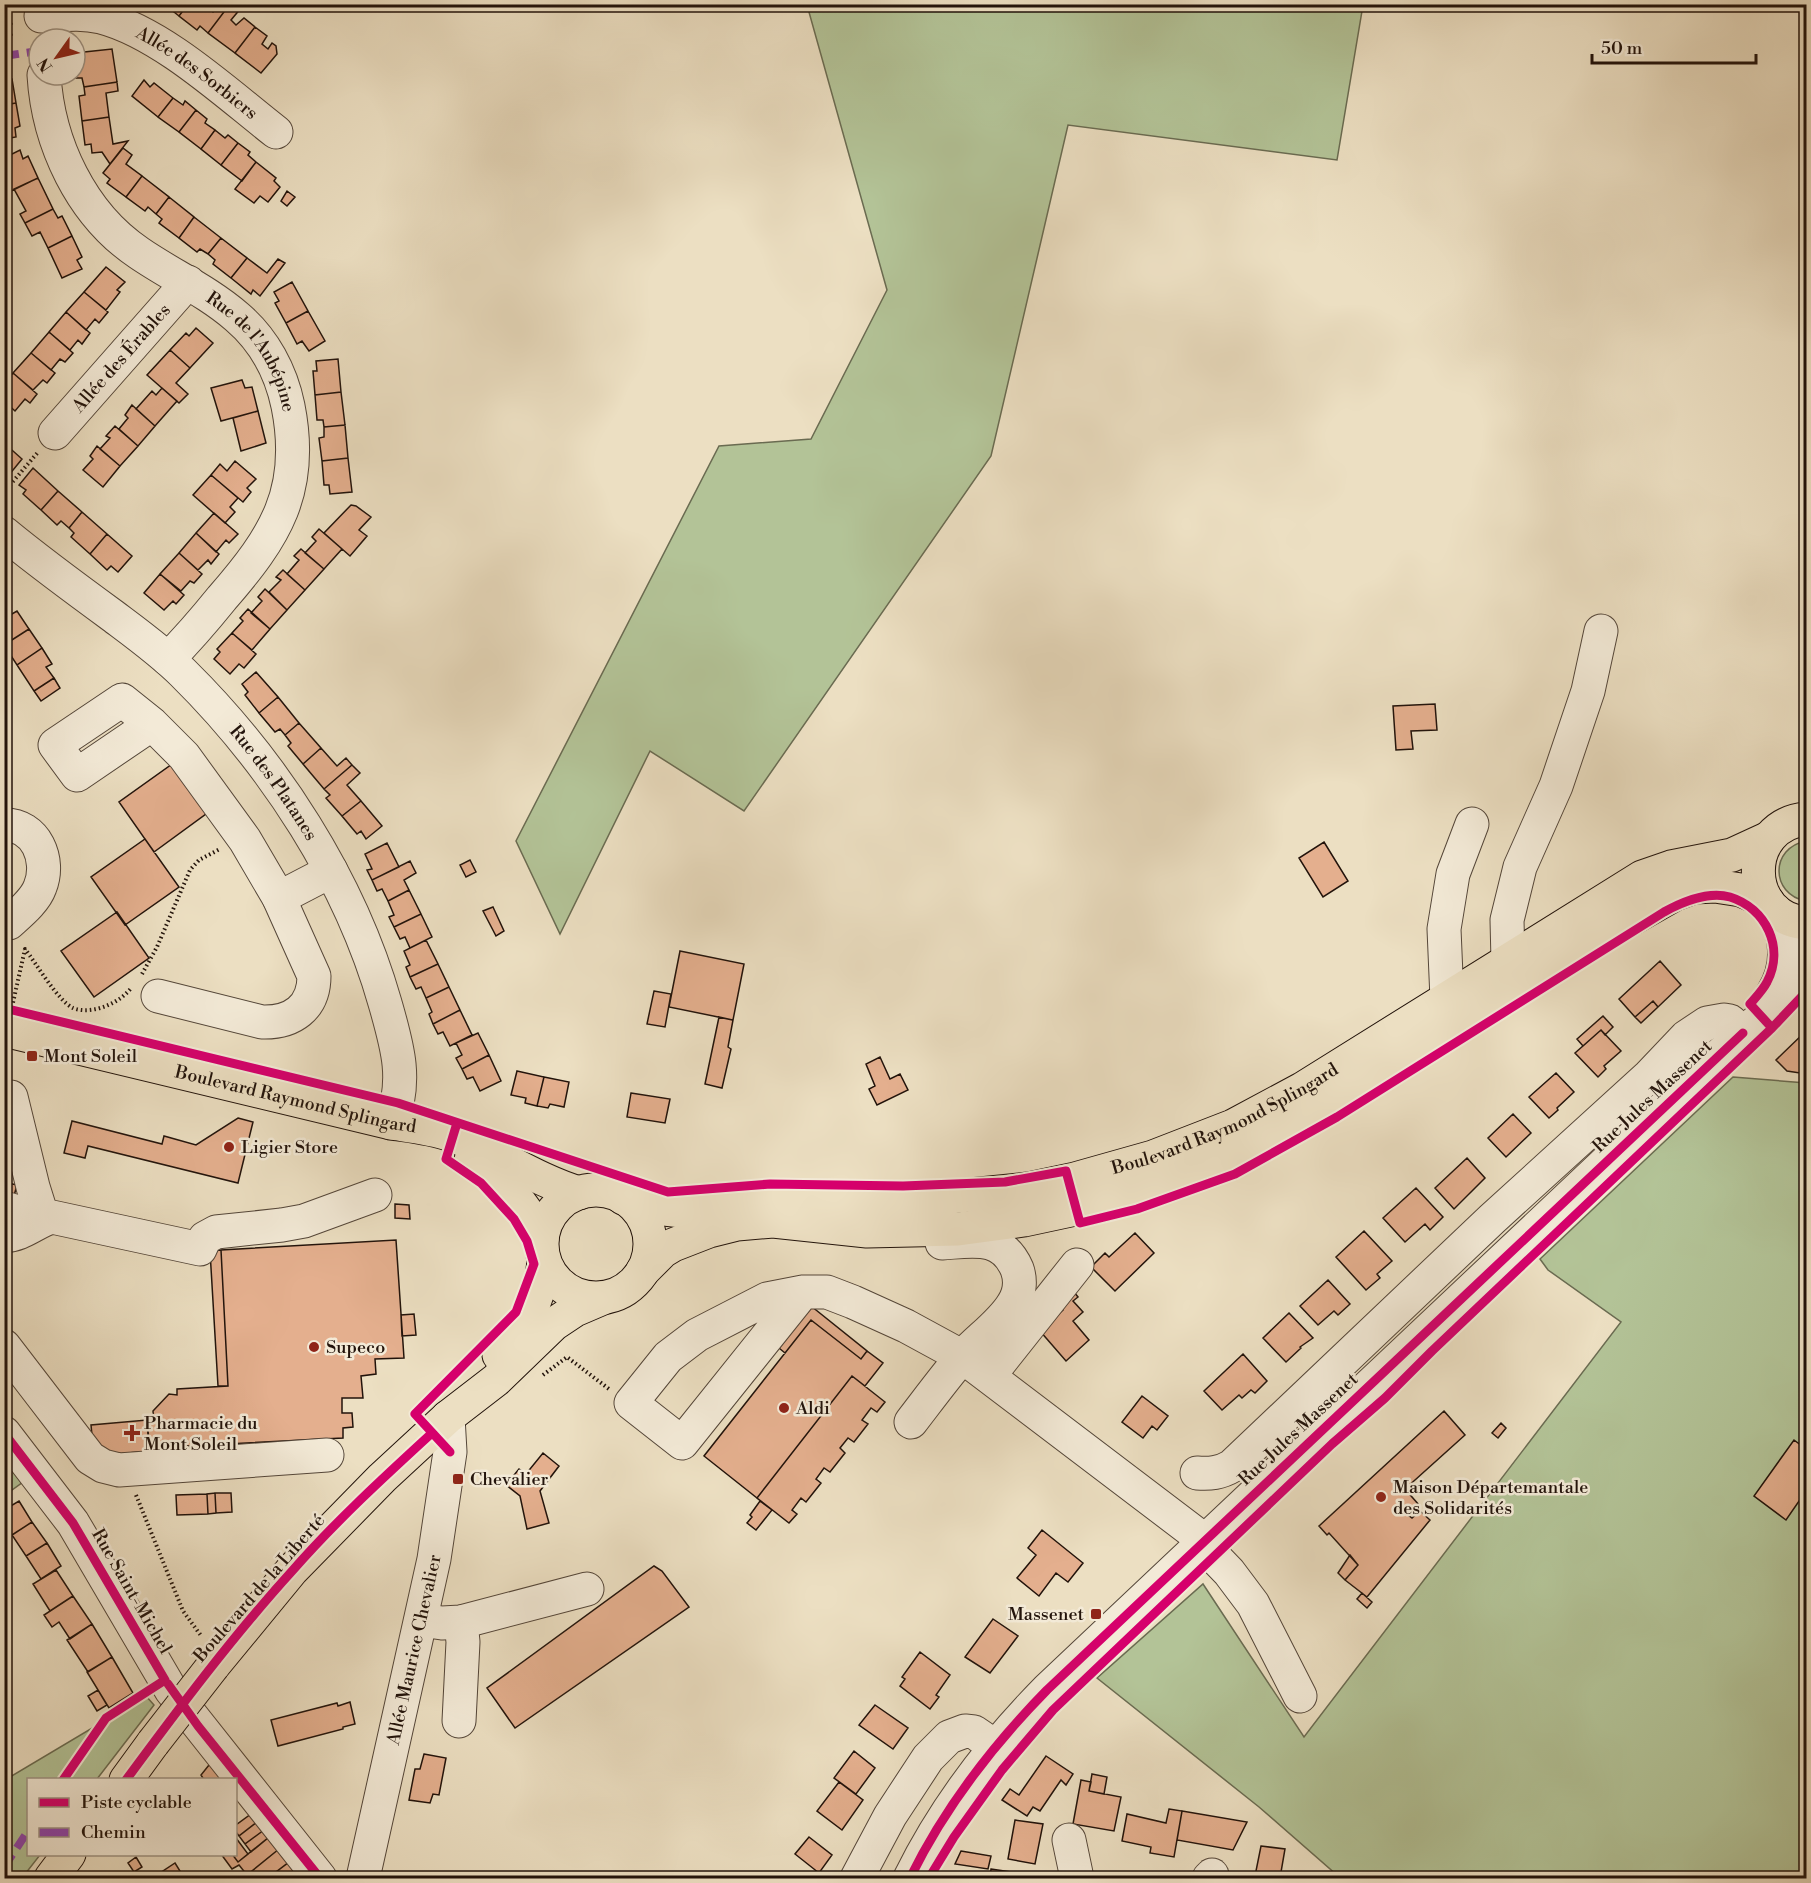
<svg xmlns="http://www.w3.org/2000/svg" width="1811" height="1883" viewBox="0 0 1811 1883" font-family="'Libre Bodoni',serif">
  <rect width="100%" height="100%" fill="#ecdfc2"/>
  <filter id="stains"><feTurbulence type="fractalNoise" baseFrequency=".00333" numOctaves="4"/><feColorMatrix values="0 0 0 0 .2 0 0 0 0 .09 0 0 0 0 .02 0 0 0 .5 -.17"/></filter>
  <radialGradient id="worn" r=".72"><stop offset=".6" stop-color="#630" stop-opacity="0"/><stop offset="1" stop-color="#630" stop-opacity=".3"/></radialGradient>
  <path fill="#b3c397" stroke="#6a6b51" stroke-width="1.5" d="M807 5H1363L1337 160 1068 125 991 456 744 811 650 751 560 934 516 841 719 446 811 439 887 290Z
    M1806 841V901C1770 894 1770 848 1806 841Z
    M1733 1077 1806 1083V1878H1337L1338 1876 1259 1807 1097 1678 1203 1584 1304 1737 1621 1322 1548 1270 1540 1259Z
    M4 1457 23 1482 5 1495H4Z
    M146 1696 154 1705 97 1779 28 1780V1854L40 1855 22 1878H5V1780Z"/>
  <path fill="#e4af8e" stroke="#22130b" stroke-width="1.5" d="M164 4H188L179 16Z
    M188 4H204L213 12 219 4H230L208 33 200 26 197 30 179 16Z
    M230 4H237L241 8 231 20 236 25 244 18 255 27 235 53 208 33Z
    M4 10 12 24 8 26 12 35 4 39Z
    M255 27 267 36 262 44 268 49 272 43 276 46 277 54 261 73 235 53Z
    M112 49 117 82 84 87 82 78H76L75 53Z
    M6 71V79H12L16 103 4 105Z
    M144 80 150 87 154 83 173 98 158 117 132 96Z
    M117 82 118 91 106 93 109 117 82 121 79 96 85 95 84 87Z
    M173 98 183 105 185 101 196 110 179 132 158 117Z
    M16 103 20 126 15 128 16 137 4 139V105Z
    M196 110 207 119 205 123 215 130 201 149 179 132Z
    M109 117 113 144 128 141 110 164 102 152 92 153 91 144 85 145 82 121Z
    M215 130 225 138 228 135 238 143 221 165 201 149Z
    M238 143 250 152 248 155 256 162 242 181 221 165Z
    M123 148 132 155 126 164 142 176 126 197 107 183 110 179 103 173Z
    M20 150 23 159 28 156 38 178 5 194 4 158Z
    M256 162 276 178 274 181 280 187 268 202 260 196 254 203 235 189Z
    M142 176 169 197 156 214 148 207 145 211 126 197Z
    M38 178 53 209 25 223 20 214 26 211 14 189Z
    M287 191 295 197 287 206 281 201Z
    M169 197 194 217 179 238 159 223 162 219 156 214Z
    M53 209 58 218 62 216 72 236 48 248 40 232 32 236 25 223Z
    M194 217 221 238 208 254 200 249 197 252 179 238Z
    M72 236 82 257 77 260 82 269 62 278 48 248Z
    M221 238 247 258 231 278 213 264 215 260 208 254Z
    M247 258 267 273 278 259 285 263 260 296 253 290 251 294 231 278Z
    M106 267 125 282 117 290 120 292 106 310 84 292Z
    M292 282 308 311 286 323 275 303 279 301 274 292Z
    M84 292 108 312 99 323 95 319 86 330 66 312Z
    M308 311 325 341 309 351 302 341 297 344 286 323Z
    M66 312 90 333 82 344 78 340 70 350 49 332Z
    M196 328 213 343 190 368 170 350 186 333 189 336Z
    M49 332 73 353 65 362 60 359 51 370 31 353Z
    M170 350 190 368 176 383 188 394 179 403 147 375Z
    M31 353 55 373 47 383 43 380 33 390 13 373Z
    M338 359 341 392 315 395 313 371H317L316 361Z
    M13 373 37 394 30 403 25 399 15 411 4 401V383Z
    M242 380 245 388 252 387 258 411 221 421 211 388Z
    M162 388 177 401 155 426 136 409 152 391 156 395Z
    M341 392 345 425 324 427 323 420H317L315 395Z
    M132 405 155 426 138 446 119 429 128 418 125 415Z
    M258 411 266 443 241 451 233 418Z
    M345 425 348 458 322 461 319 438 324 437V427Z
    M115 426 138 446 120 466 100 449 110 438 106 436Z
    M4 443 22 459 9 475 4 470Z
    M97 446 120 466 103 487 83 470 93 459 90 456Z
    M348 458 352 492 330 494 329 485H324L322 461Z
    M235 461 256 479 247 488 251 492 243 502 211 475 220 464 227 471Z
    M33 468 58 491 41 510 23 494 26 490 19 485Z
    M211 475 238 498 230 507 235 512 225 523 193 495Z
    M58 491 82 512 69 528 61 521 57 525 41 510Z
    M351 505 356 506 371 517 359 530 367 536 350 556 324 533Z
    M82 512 107 534 90 554 71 537 74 533 69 528Z
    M214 513 238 534 229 543 226 540 216 552 196 533Z
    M319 529 342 549 324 569 305 553 316 541 312 537Z
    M196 533 219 554 211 564 208 560 198 570 179 553Z
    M107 534 132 556 118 572 111 566 107 570 90 554Z
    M301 549 324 569 305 590 287 574 299 560 294 556Z
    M179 553 202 574 194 583 190 581 181 591 160 574Z
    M283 570 305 590 287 610 269 592 281 580 276 577Z
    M160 574 184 595 176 604 173 601 164 610 144 593Z
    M265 589 287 610 270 629 251 613 262 601 258 597Z
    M7 608 12 614 17 611 29 629 4 645V609Z
    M248 609 270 629 252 650 232 633 243 621 240 618Z
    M29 629 42 648 17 665 4 645Z
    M232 633 256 654 244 668 239 664 230 674 214 659 220 652 217 649Z
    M42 648 52 664 46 667 54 678 34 691 17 665Z
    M256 672 278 697 259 713 245 695 248 692 242 684Z
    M54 678 60 688 41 701 34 691Z
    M278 697 299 723 285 735 280 729 275 732 259 713Z
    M1435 704 1437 730 1411 731 1413 749 1396 750 1393 706Z
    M299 723 321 748 303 764 288 746 291 743 285 735Z
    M321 748 337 766 346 758 352 765 324 789 303 764Z
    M175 762 210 811 154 852 119 802Z
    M352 765 360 773 347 785 361 801 342 816 326 798 330 795 324 789Z
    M361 801 382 826 366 839 361 831 357 834 342 816Z
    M145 839 179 887 125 925 91 877Z
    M1324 842 1348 881 1323 897 1299 858Z
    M387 843 399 867 372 880 367 870 372 869 365 854Z
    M470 860 476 872 466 877 460 865Z
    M410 861 416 873 404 880 409 890 388 901 382 889 377 891 372 880Z
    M409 890 421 914 394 927 389 917 394 915 388 901Z
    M493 907 504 931 496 936 483 911Z
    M117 912 149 958 94 997 61 951Z
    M421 914 432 937 410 948 405 937 400 939 394 927Z
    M426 940 438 964 410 977 406 967 410 965 404 951Z
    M680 951 744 964 733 1020 669 1007Z
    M1660 961 1681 985 1658 1007 1653 1001 1635 1017 1619 999Z
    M438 964 449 987 426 998 421 987 416 989 410 977Z
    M449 987 460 1010 433 1024 429 1014 432 1012 426 998Z
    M654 991 671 994 665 1027 647 1024Z
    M1653 1001 1658 1007 1641 1023 1635 1017Z
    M460 1010 472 1035 450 1046 443 1032 438 1034 433 1024Z
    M1603 1016 1613 1027 1605 1035 1601 1030 1583 1046 1577 1039Z
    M719 1017 733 1020 728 1047 731 1049 722 1088 705 1084Z
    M1601 1030 1621 1051 1604 1066 1606 1069 1598 1077 1575 1053Z
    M1806 1031V1067L1800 1073 1787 1071 1776 1060Z
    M478 1033 489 1055 462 1069 456 1058 462 1055 456 1043Z
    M489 1055 501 1081 480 1091 473 1077 467 1079 462 1069Z
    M880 1057 890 1079 900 1074 908 1090 877 1105 869 1089 875 1086 866 1064Z
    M517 1071 544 1077 537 1106 525 1103 526 1098 511 1095Z
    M1556 1073 1574 1092 1557 1108 1558 1110 1549 1118 1529 1097Z
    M544 1077 569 1082 564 1107 550 1104 548 1108 537 1106Z
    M631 1093 670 1099 665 1123 627 1117Z
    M1513 1114 1531 1133 1506 1157 1488 1138Z
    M238 1118 253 1122 238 1183 88 1146 85 1158 64 1153 72 1121 162 1144 164 1136 196 1145Z
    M1467 1158 1485 1178 1454 1209 1435 1188Z
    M4 1182 17 1185 7 1221 4 1220Z
    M1416 1188 1443 1217 1430 1230 1425 1224 1405 1242 1383 1218Z
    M395 1204 409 1205 410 1219 395 1218Z
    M1364 1231 1392 1261 1377 1274 1380 1278 1366 1290 1336 1257Z
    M1135 1233 1154 1253 1115 1291 1091 1267 1105 1253 1109 1257Z
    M396 1240 404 1358 375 1359 376 1374 361 1376 363 1398H342V1413H352L353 1427 343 1428V1438L149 1448 147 1422H154L153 1411 169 1394 177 1395V1389L228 1386 221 1250Z
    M221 1250 228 1386H218L210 1251Z
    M1328 1280 1350 1304 1338 1315 1334 1311 1318 1325 1300 1306Z
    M1068 1285 1078 1297 1073 1301 1083 1312 1073 1321 1089 1340 1066 1361 1040 1331 1063 1310 1055 1301Z
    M811 1306 867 1351 861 1359 811 1320 785 1353 779 1348Z
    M1289 1313 1313 1338 1300 1347 1301 1348 1286 1362 1263 1338Z
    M414 1314 416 1335 402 1336 401 1315Z
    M811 1320 861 1359 867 1351 883 1363 865 1386 852 1376 757 1498 704 1456Z
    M1243 1354 1267 1381 1255 1393 1251 1390 1242 1398 1239 1395 1222 1410 1204 1391Z
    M852 1376 885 1402 877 1412 871 1408 862 1420 868 1424 854 1442 848 1438 840 1448 845 1453 830 1472 824 1468 816 1479 821 1483 806 1502 801 1498 792 1510 797 1514 789 1523 757 1498Z
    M1142 1396 1168 1416 1157 1430 1152 1426 1143 1438 1122 1422Z
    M1444 1411 1465 1435 1405 1489 1419 1505 1408 1515 1412 1518 1420 1511 1430 1520 1367 1597 1345 1580 1358 1565 1329 1533 1327 1535 1319 1526Z
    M147 1420 150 1451 94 1456 91 1425Z
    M1501 1423 1506 1428 1498 1438 1492 1433Z
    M1794 1440 1806 1449V1491L1786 1520 1754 1496Z
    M543 1453 559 1466 540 1491 549 1523 527 1529 520 1496 506 1485 519 1469 526 1474Z
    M215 1493H231L232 1512 216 1513Z
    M215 1493 216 1513 208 1514 207 1494Z
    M207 1494 208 1514 177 1515 176 1495Z
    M19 1501 32 1522 12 1535 7 1526 4 1527V1510Z
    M760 1501 772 1510 756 1530 747 1523 752 1517 750 1515Z
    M32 1522 47 1543 26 1556 12 1535Z
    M1042 1530 1083 1563 1068 1582 1056 1573 1039 1596 1017 1578 1036 1555 1028 1548Z
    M47 1543 61 1566 41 1579 26 1556Z
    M1350 1555 1358 1565 1345 1580 1338 1573Z
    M654 1566 662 1571 689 1607 515 1728 487 1688Z
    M56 1570 73 1596 50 1611 33 1584Z
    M1362 1593 1372 1602 1367 1608 1357 1599Z
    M73 1596 92 1624 70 1639 59 1622 52 1627 44 1615Z
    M993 1619 1018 1636 990 1673 965 1657Z
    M92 1624 112 1657 88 1672 67 1640Z
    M920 1652 950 1675 936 1695 939 1697 930 1709 900 1686 905 1679 902 1677Z
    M112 1657 133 1693 109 1708 87 1672Z
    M98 1690 107 1705 97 1711 88 1696Z
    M350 1702 355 1724 343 1727V1729L278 1746 271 1720 337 1703 338 1706Z
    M875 1705 908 1728 893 1749 859 1725Z
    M854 1751 875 1768 856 1794 834 1778Z
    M424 1754 446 1758 439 1795 433 1794 430 1803 409 1800 415 1769H420Z
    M1046 1756 1073 1774 1066 1785 1061 1780 1040 1811 1033 1807 1027 1816 1002 1800 1010 1789 1019 1795Z
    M213 1760 229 1780H204L201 1775Z
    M1092 1774 1107 1777 1104 1794 1089 1791Z
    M1081 1780 1091 1782 1089 1791 1121 1797 1114 1831 1073 1824Z
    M839 1782 863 1800 842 1830 817 1811Z
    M1169 1809 1182 1811 1174 1857 1150 1853 1151 1847 1122 1841 1127 1814 1166 1823Z
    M1182 1811 1247 1822 1233 1850 1177 1840Z
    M251 1814 257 1822 239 1836 236 1832V1825Z
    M1015 1820 1043 1824 1035 1864 1008 1859Z
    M257 1822 264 1830 245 1844 239 1836Z
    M264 1830 269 1837 251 1852 245 1844Z
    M269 1837 279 1849 247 1875 239 1865 232 1869 221 1854H232L238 1862Z
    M809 1837 832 1855 819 1873 795 1854Z
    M236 1838 248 1854 238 1862 232 1854H236Z
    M1261 1846 1285 1849 1280 1878H1250L1251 1876H1255Z
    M279 1849 289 1862 268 1878H265L260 1873 254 1878H249L247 1875Z
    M961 1851 991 1856 988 1869 955 1864Z
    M136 1857 142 1867 134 1872 128 1863Z
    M289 1862 299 1874 294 1878H268Z
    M175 1863 180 1871 170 1878H164L160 1873Z
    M991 1869 1018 1873 1017 1878H990Z"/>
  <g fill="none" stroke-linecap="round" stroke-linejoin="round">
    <g stroke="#544639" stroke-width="35">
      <g id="minor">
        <path id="s1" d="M41 16C61 15 81 12 101 17 162 33 226 93 276 132"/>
        <path id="s2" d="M44 75C48 143 81 214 139 253 171 275 207 291 237 317 264 340 281 372 288 406 305 491 275 537 222 598 205 619 187 640 168 659"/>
        <path id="s3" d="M55 433 188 282"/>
        <path id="s4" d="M4 533C39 562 76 589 113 616 137 634 162 652 183 673 274 763 350 880 385 1003 397 1045 408 1080 391 1123"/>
        <path d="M152 724 77 775 55 745 122 700 152 724 184 756 245 840 279 898 314 976C314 1008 292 1023 262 1022L158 996"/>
        <path d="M4 825C36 824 51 860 40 887 35 901 20 913 9 923L4 917"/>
        <path d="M279 898 331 871"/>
        <path d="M1508 961 1507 920 1520 867 1556 786 1588 691 1601 631"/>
        <path d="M1773 993C1790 966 1786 939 1776 911"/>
        <path d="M1459 1020 1447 999 1444 929 1453 874 1472 824"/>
        <path d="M11 1097 33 1187 43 1219"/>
        <path d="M4 1208 43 1219"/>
        <path d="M4 1236C23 1235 35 1222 52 1217L200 1249 205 1238 216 1232 282 1225 304 1221 375 1195"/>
        <path d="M803 1292 682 1443 631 1403 668 1357 697 1335 767 1299 803 1292H827L853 1302 906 1326 963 1357 1204 1540"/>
        <path d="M4 1346 90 1458 103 1466 119 1470 327 1455"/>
        <path d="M989 1376 1077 1265"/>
        <path d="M911 1422C928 1400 944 1378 962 1357 978 1339 1001 1324 1013 1304 1020 1293 1021 1280 1017 1269 1002 1234 974 1241 942 1243"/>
        <path d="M4 1433 73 1523 171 1690 320 1878"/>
        <path d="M1197 1473C1210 1474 1220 1473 1232 1466L1492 1219 1648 1077 1686 1037 1707 1023 1724 1020 1730 1021 1743 1033"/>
        <path d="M1201 1543 1229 1572 1253 1604 1300 1696"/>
        <path d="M421 1620 442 1623 461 1622 587 1589"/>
        <path d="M459 1721 463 1642 461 1622"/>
        <path d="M1069 1840 1077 1878"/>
        <path id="s5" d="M363 1878 434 1559 450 1452 448 1417"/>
        <path d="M857 1878 890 1816 928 1758 949 1737 965 1731 974 1732 996 1747"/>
        <path d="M910 1878C944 1809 993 1745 1047 1690L1743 1033C1769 1012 1792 993 1806 962"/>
        <path d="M1209 1878 1212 1875"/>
      </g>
    </g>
    <g stroke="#22130b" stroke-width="35">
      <g id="major">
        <path d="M1806 819C1742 825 1743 918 1806 923"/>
        <path id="s6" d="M4 1030 391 1123C411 1126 432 1128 451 1135 495 1151 533 1179 579 1193"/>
        <path d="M471 1160C505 1183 524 1202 542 1238"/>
        <circle cx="596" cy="1244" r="54"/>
        <path id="s7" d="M623 1198 647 1207 682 1211 754 1202 931 1199 1028 1189 1075 1179 1153 1157 1233 1126 1302 1089 1642 877 1671 867 1732 855 1769 838"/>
        <path d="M642 1272 663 1251 673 1245 709 1231 737 1224 773 1221 867 1231 958 1229 1024 1220 1080 1208 1173 1182 1224 1162 1283 1134 1603 935 1675 894 1694 887 1715 886 1741 890 1768 902"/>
        <path d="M499 1355C524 1323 541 1302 544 1260"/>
        <path d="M213 1666 292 1570 382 1478 448 1417 496 1380 554 1324 575 1310 603 1298"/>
        <path d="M126 1780 153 1743"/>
        <path d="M51 1878 69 1854"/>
      </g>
    </g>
    <path stroke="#22130b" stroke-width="4" stroke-dasharray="1.5 3" stroke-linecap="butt" d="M4 492 39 451
      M4 790 10 799
      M142 974 157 947 190 870 199 860 220 849
      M12 1007 25 949C36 963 58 1001 73 1008 83 1012 96 1010 106 1006 116 1002 125 996 132 987
      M543 1375 567 1357 609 1389
      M136 1495 183 1611 202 1637"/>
    <use href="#minor" stroke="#f3ead7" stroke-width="33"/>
    <use href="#major" stroke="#ecdfc2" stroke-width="33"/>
    <g stroke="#22130b" stroke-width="35" stroke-linecap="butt">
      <path id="major-bridge" d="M153 1743 213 1666"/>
    </g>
    <use href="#major-bridge" stroke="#ecdfc2" stroke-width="33"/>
    <path stroke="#8e44ad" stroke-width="8" stroke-dasharray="15 8" stroke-linecap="butt" d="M4 56 39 51
      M4 1867 28 1831"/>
    <g stroke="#f3ead7" stroke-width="13">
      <path id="cycleway" d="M4 1008 398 1103 668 1192 770 1184 903 1186 1005 1182 1066 1171 1080 1223 1137 1209 1235 1174 1337 1117 1664 912C1682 902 1709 891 1730 897 1766 908 1785 948 1767 982 1763 990 1756 997 1750 1004L1772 1028
        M4 1433 73 1523 165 1680 106 1718 63 1780
        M450 1452 415 1414 516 1312 534 1264 527 1241 514 1219 481 1183 446 1159 457 1123
        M168 1684 198 1726 320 1878
        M126 1780C179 1708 233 1636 293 1570 336 1521 384 1477 432 1433
        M910 1878C944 1809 993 1745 1047 1690L1743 1033
        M929 1878 954 1837 1002 1770 1053 1710 1332 1444 1385 1398 1432 1351 1772 1028 1806 992"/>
    </g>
    <use href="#cycleway" stroke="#d6006c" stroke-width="9"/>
  </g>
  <g fill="#8f2418" stroke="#f3ead7" stroke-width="2">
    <rect x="26" y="1050" width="12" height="12" rx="3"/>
    <circle cx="229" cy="1147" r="6"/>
    <circle cx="314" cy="1347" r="6"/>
    <circle cx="784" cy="1408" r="6"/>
    <path d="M129 1424h6v6h6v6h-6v6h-6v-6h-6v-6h6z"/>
    <rect x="452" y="1473" width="12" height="12" rx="3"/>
    <circle cx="1381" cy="1497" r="6"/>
    <rect x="1090" y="1608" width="12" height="12" rx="3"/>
  </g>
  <g text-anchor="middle" stroke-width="5" stroke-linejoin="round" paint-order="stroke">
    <g font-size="18" fill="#22130b" stroke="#f3ead7">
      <text dy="6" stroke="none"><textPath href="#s1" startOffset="172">Allée des Sorbiers</textPath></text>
      <text dy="6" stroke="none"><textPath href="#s2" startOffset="363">Rue de l'Aubépine</textPath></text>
      <text dy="6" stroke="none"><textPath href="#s3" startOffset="100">Allée des Érables</textPath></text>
      <text dy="6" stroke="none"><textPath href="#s4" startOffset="370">Rue des Platanes</textPath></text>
      <text transform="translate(1652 1096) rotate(-43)" y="6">Rue Jules Massenet</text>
      <text dy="6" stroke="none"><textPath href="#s6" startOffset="300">Boulevard Raymond Splingard</textPath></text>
      <text dy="6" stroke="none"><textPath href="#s7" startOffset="618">Boulevard Raymond Splingard</textPath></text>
      <text transform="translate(1298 1429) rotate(-43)" y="6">Rue Jules Massenet</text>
      <text transform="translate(259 1588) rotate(-49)" y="6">Boulevard de la Liberté</text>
      <text transform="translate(132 1591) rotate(60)" y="6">Rue Saint-Michel</text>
      <text dy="6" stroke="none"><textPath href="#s5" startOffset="234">Allée Maurice Chevalier</textPath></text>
    </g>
    <g font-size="18" fill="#22130b" stroke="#f3ead7" text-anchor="start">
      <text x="44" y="1062">Mont Soleil</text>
      <text x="241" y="1153">Ligier Store</text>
      <text x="326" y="1353">Supeco</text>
      <text x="796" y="1414">Aldi</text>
      <text x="144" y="1429">Pharmacie du<tspan x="144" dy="21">Mont Soleil</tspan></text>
      <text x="470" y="1485">Chevalier</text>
      <text x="1393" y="1493">Maison Départemantale<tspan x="1393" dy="21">des Solidarités</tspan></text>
      <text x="1084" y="1620" text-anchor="end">Massenet</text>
    </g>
  </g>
  <rect width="1811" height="1883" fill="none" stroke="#ecdfc2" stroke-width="24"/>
  <rect x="6" y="6" width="1799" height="1871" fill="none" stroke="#22130b" stroke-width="3"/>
  <rect x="12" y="12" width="1787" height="1859" fill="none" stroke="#22130b" stroke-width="1.5"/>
  <rect x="27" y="1778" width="210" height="78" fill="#f3ead7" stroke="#9f9485" stroke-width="1.5"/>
  <rect x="39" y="1798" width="30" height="9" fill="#d6006c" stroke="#9f9485" stroke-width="1.5"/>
  <text x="81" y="1808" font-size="18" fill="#22130b">Piste cyclable</text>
  <rect x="39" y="1828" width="30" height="9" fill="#8e44ad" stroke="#9f9485" stroke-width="1.5"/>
  <text x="81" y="1838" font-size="18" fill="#22130b">Chemin</text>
  <g transform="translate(57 57) rotate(236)"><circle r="28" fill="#f3ead7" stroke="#9f9485" stroke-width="1.5"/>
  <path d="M0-4.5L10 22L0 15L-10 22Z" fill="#8f2418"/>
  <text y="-9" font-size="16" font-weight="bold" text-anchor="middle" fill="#22130b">N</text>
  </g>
  <path d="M1592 54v9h164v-9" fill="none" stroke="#22130b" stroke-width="3"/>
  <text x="1601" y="54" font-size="18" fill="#22130b" stroke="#f3ead7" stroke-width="4.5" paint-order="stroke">50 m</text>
  <rect width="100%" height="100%" filter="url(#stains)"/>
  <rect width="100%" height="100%" fill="url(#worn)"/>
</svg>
